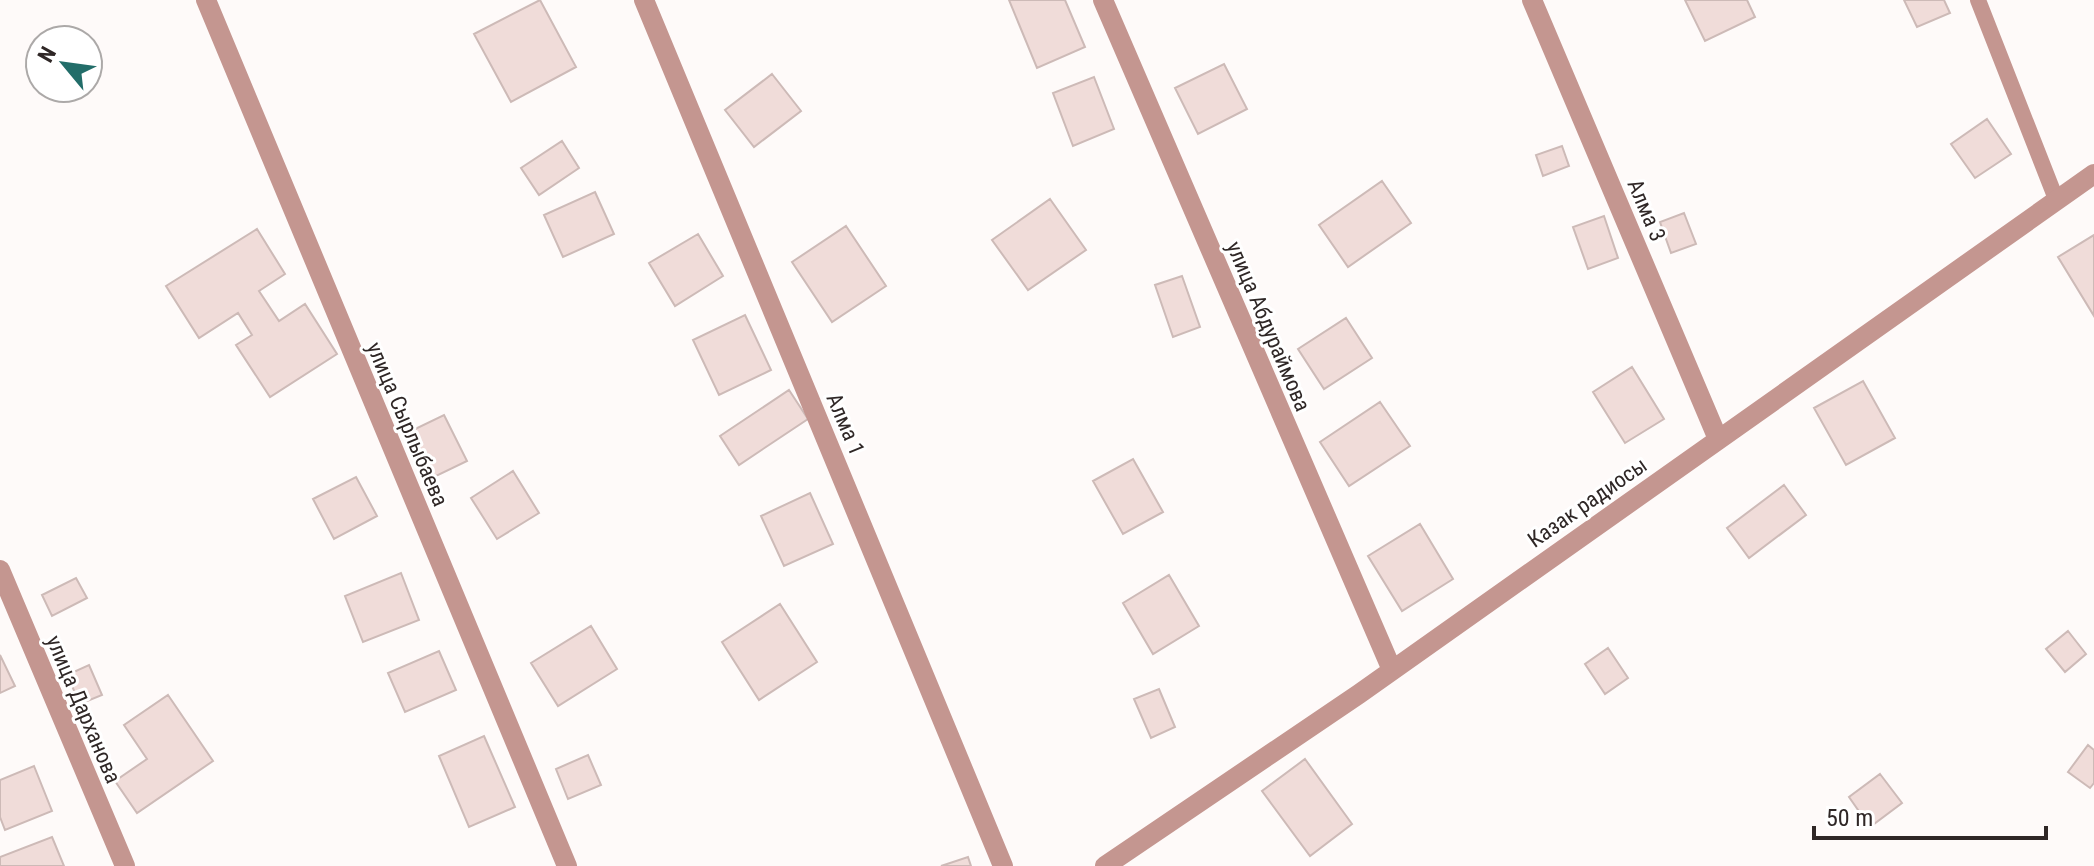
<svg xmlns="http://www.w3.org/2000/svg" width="2094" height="866" viewBox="0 0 2094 866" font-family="'Roboto Condensed',sans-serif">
  <rect width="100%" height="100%" fill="#fefaf9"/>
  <path fill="#f0dcd9" stroke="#cdbab7" stroke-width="2" d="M540 0 576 67 511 102 474 34Z
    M1009 0H1065L1085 47 1037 68Z
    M1685 0H1747L1755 17 1705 41Z
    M1904 0H1944L1950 13 1917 27Z
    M1224 64 1247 109 1198 134 1175 88Z
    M772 74 801 111 754 147 725 110Z
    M1094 77 1114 129 1073 146 1053 93Z
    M1987 119 2011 154 1975 178 1951 144Z
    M562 141 579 168 539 195 521 168Z
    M1562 146 1569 166 1543 176 1536 155Z
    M1382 181 1411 223 1348 267 1319 225Z
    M595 192 614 234 563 257 544 215Z
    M1050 199 1086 250 1028 290 992 240Z
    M1684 213 1696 244 1671 253 1660 222Z
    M1604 216 1618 258 1588 269 1573 227Z
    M846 226 886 286 832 322 792 262Z
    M257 229 285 274 259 291 279 321 305 304 337 354 270 397 236 345 252 335 238 313 199 338 166 286Z
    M698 234 723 276 675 306 649 263Z
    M2094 235V316L2058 257Z
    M1182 276 1200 327 1173 337 1155 285Z
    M745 315 771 370 719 395 693 340Z
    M1346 318 1372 358 1324 389 1298 349Z
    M1632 367 1664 419 1625 443 1593 392Z
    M1863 381 1895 438 1846 465 1814 408Z
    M789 390 808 419 739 465 720 436Z
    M1380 402 1410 446 1349 486 1320 442Z
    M444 415 467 461 434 477 411 431Z
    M1133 459 1163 512 1123 534 1093 481Z
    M513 471 539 513 497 539 471 498Z
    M356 477 377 516 334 539 313 499Z
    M1784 485 1806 515 1749 558 1727 528Z
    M810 493 833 544 784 566 761 516Z
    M1420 524 1453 579 1402 611 1368 556Z
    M401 573 419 620 363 642 345 596Z
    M1169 575 1199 626 1153 654 1123 603Z
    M76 578 87 598 52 616 42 595Z
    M780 604 817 662 759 700 722 642Z
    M591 626 617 669 558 706 531 663Z
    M2068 631 2086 654 2065 672 2046 649Z
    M1608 648 1628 678 1605 694 1585 664Z
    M439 651 456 690 405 712 388 673Z
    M0 655 15 686 0 693Z
    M89 665 102 695 80 704 67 675Z
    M1159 689 1175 727 1151 738 1134 699Z
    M168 695 213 761 137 813 115 781 147 759 124 725Z
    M484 736 515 807 469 827 439 756Z
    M2088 745 2094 750V783L2090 788 2068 772Z
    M588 755 601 785 568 799 556 769Z
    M1305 759 1352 824 1310 856 1262 791Z
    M34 766 52 811 5 830 0 817V780Z
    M1880 774 1902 803 1870 827 1849 797Z
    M52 837 64 866H0V857Z
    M968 857 971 866H941Z"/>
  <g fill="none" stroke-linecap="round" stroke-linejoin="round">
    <path stroke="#c49690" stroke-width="16" d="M1978 0 2056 199"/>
    <path stroke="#c49690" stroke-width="20" d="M206 0 567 866
      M644 0 1003 866
      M1103 0 1392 670
      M1532 0 1718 439
      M0 570 125 866
      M1105 866 1359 694 2094 174"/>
  </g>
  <g text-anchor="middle" stroke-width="6" stroke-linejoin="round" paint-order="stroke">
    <g font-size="22" fill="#2f2726" stroke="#fff">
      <text transform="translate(1647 210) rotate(67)" y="8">Алма 3</text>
      <text transform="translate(1269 326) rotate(67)" y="8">улица Абдураймова</text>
      <text transform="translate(408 424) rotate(67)" y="8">улица Сырлыбаева</text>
      <text transform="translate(846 424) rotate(67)" y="8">Алма 1</text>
      <text transform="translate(1587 502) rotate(-35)" y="8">Казак радиосы</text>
      <text transform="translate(84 709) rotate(67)" y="8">улица Дарханова</text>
    </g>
  </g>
  <g transform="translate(64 64) rotate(299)"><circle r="38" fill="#ffffff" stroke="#aca9a8" stroke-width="2"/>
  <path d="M0-6L14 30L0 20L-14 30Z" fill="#226d69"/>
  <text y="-12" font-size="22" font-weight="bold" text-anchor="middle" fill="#2f2726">N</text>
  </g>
  <path d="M1814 826v12h232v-12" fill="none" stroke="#2f2726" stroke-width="4"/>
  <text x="1826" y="826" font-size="24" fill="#2f2726" stroke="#ffffff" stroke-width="6" paint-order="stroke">50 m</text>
</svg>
